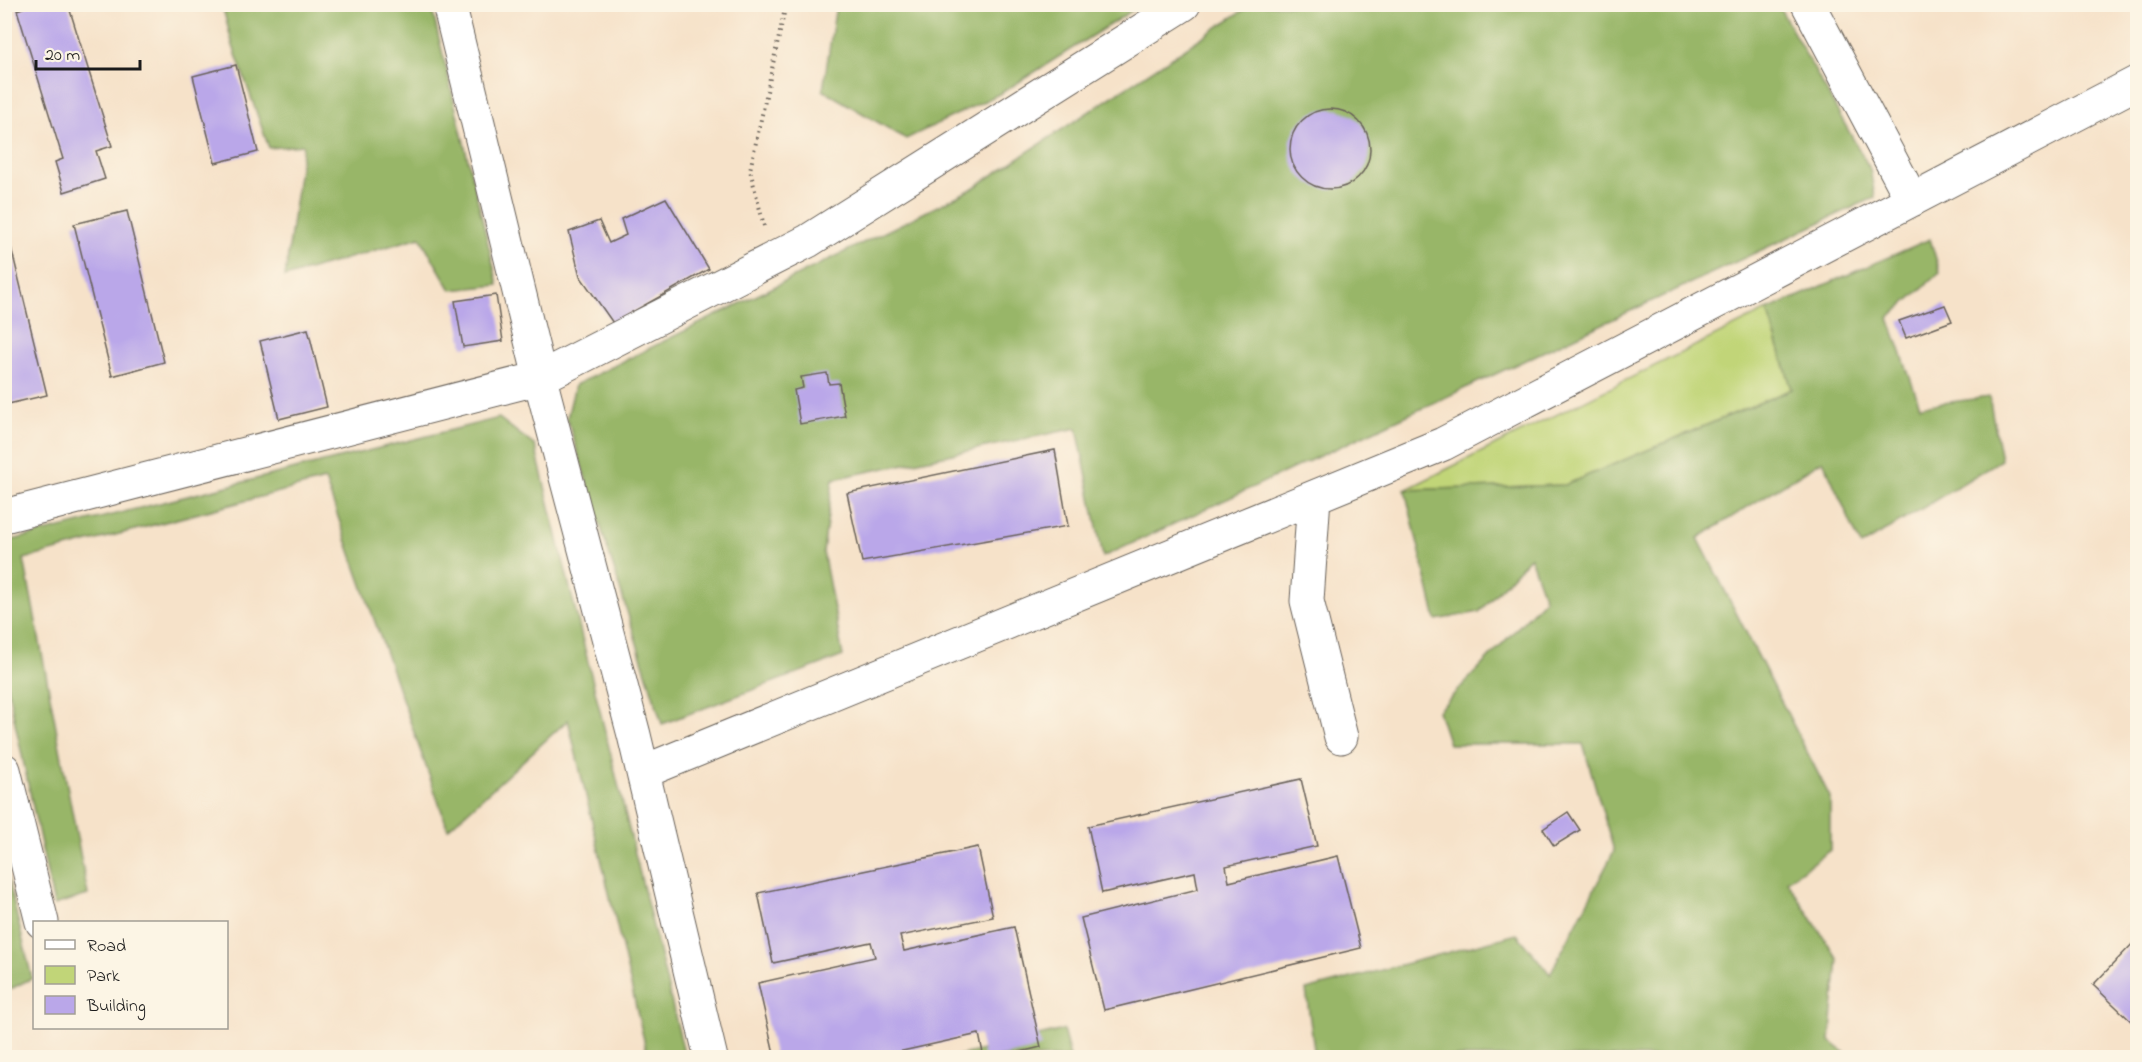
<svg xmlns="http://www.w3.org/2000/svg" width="2142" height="1062" viewBox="0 0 2142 1062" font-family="'Indie Flower',sans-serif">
  <rect width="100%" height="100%" fill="#fcf5e5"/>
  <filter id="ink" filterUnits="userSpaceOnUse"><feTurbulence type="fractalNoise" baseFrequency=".0167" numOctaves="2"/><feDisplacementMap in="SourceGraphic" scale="12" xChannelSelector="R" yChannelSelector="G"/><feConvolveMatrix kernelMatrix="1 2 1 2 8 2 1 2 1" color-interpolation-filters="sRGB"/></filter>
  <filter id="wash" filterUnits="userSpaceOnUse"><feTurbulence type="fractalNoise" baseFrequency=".008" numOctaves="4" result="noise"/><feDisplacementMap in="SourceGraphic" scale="24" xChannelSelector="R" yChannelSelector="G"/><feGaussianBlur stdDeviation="1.35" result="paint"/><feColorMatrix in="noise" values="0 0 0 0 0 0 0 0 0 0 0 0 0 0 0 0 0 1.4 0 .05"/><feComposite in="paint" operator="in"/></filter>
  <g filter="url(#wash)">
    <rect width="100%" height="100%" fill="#f6e2c9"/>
    <path fill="#c1d578" stroke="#6e784a" stroke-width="1.5" d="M1767 310 1792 389 1565 485 1405 490Z"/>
    <path fill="#98b668" stroke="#5a6942" stroke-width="1.5" d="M222 5H431L498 285 451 290 420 237 285 277 303 145 269 148 233 46Z
      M836 5V4L1141 5 1003 92 906 139 823 90Z
      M1251 5H1778L1870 169 1875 197 1103 557 1077 428 833 479 823 552 843 656 662 724 567 418 575 385 970 190Z
      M1930 239 1940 272 1889 318 1920 406 1989 397 2001 460 1861 546 1823 460 1698 538 1830 797V850L1787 881 1838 959 1830 1041 1850 1057H1315L1306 990 1517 934 1550 974 1614 851 1583 744H1449L1438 711 1545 599 1530 557 1479 612 1436 620 1405 490 1565 485 1792 389 1767 310Z
      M499 418 535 446 685 1057H648L568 720 448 829 325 480 24 559 88 895 54 905 5 676 4 542Z
      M5 867 32 978 5 992H4Z
      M1063 1030 1070 1057 950 1058Z"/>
    <g id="blocks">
      <path fill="#baa7e9" d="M34 4H68L112 146 96 151 105 179 64 192 55 162 63 159 17 10Z
        M236 65 258 152 215 163 193 76Z
        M1290 149a40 40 0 1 1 80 0a40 40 0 1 1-80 0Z
        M666 198 709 269 613 323 580 276 569 232 599 221 609 243 626 235 621 219Z
        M127 211 164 362 112 376 74 224Z
        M11 247 47 395 4 405V248Z
        M496 295 503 341 463 347 455 301Z
        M1945 305 1952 321 1906 338 1899 321Z
        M308 329 327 407 279 419 260 341Z
        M827 373 829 384 839 383 845 416 800 424 794 390 803 388 801 377Z
        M1055 450 1068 526 862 562 847 493Z
        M1301 779 1317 846 1226 866 1229 882 1338 856 1361 948 1104 1010 1081 918 1198 889 1195 872 1102 893 1088 826Z
        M1568 812 1580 830 1554 846 1543 829Z
        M978 847 993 917 900 936 904 951 1014 927 1041 1047 995 1058H984L979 1034 871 1058H775L758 983 875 957 871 942 773 963 758 893Z
        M2138 938V1020L2134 1024 2093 985Z"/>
    </g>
  </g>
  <g filter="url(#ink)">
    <use href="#blocks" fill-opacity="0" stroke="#686159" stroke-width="1.5"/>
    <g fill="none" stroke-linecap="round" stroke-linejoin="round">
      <g stroke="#686159" stroke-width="35">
        <path id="minor" d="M449 4 544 394 634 735 711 1058
          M1808 4 1912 200
          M1314 497 1307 601 1341 737
          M4 516 540 378 808 241 1184 4
          M4 770 42 922
          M643 772 1443 444 2138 82"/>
      </g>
      <path stroke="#686159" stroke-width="4" stroke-dasharray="1.5 4.5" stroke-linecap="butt" d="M764 226 750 170 786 4"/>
      <use href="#minor" stroke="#fff" stroke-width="33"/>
    </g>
  </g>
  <rect width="2142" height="1062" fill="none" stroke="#fcf5e5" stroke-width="24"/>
  <rect x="33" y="921" width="195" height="108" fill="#fcf5e5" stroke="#a29e95" stroke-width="1.5"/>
  <rect x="45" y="940" width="30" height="9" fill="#ffffff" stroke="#a29e95" stroke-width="1.5"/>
  <text x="87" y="951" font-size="18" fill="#1c1c1c">Road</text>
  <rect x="45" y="966" width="30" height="18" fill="#c1d578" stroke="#a29e95" stroke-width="1.5"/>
  <text x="87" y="981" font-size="18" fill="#1c1c1c">Park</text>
  <rect x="45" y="996" width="30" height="18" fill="#baa7e9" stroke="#a29e95" stroke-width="1.5"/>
  <text x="87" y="1011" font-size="18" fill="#1c1c1c">Building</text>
  <path d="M36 60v9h104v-9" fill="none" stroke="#1c1c1c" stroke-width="3"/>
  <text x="45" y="60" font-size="18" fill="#1c1c1c" stroke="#fcf5e5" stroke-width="4.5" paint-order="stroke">20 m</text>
</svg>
